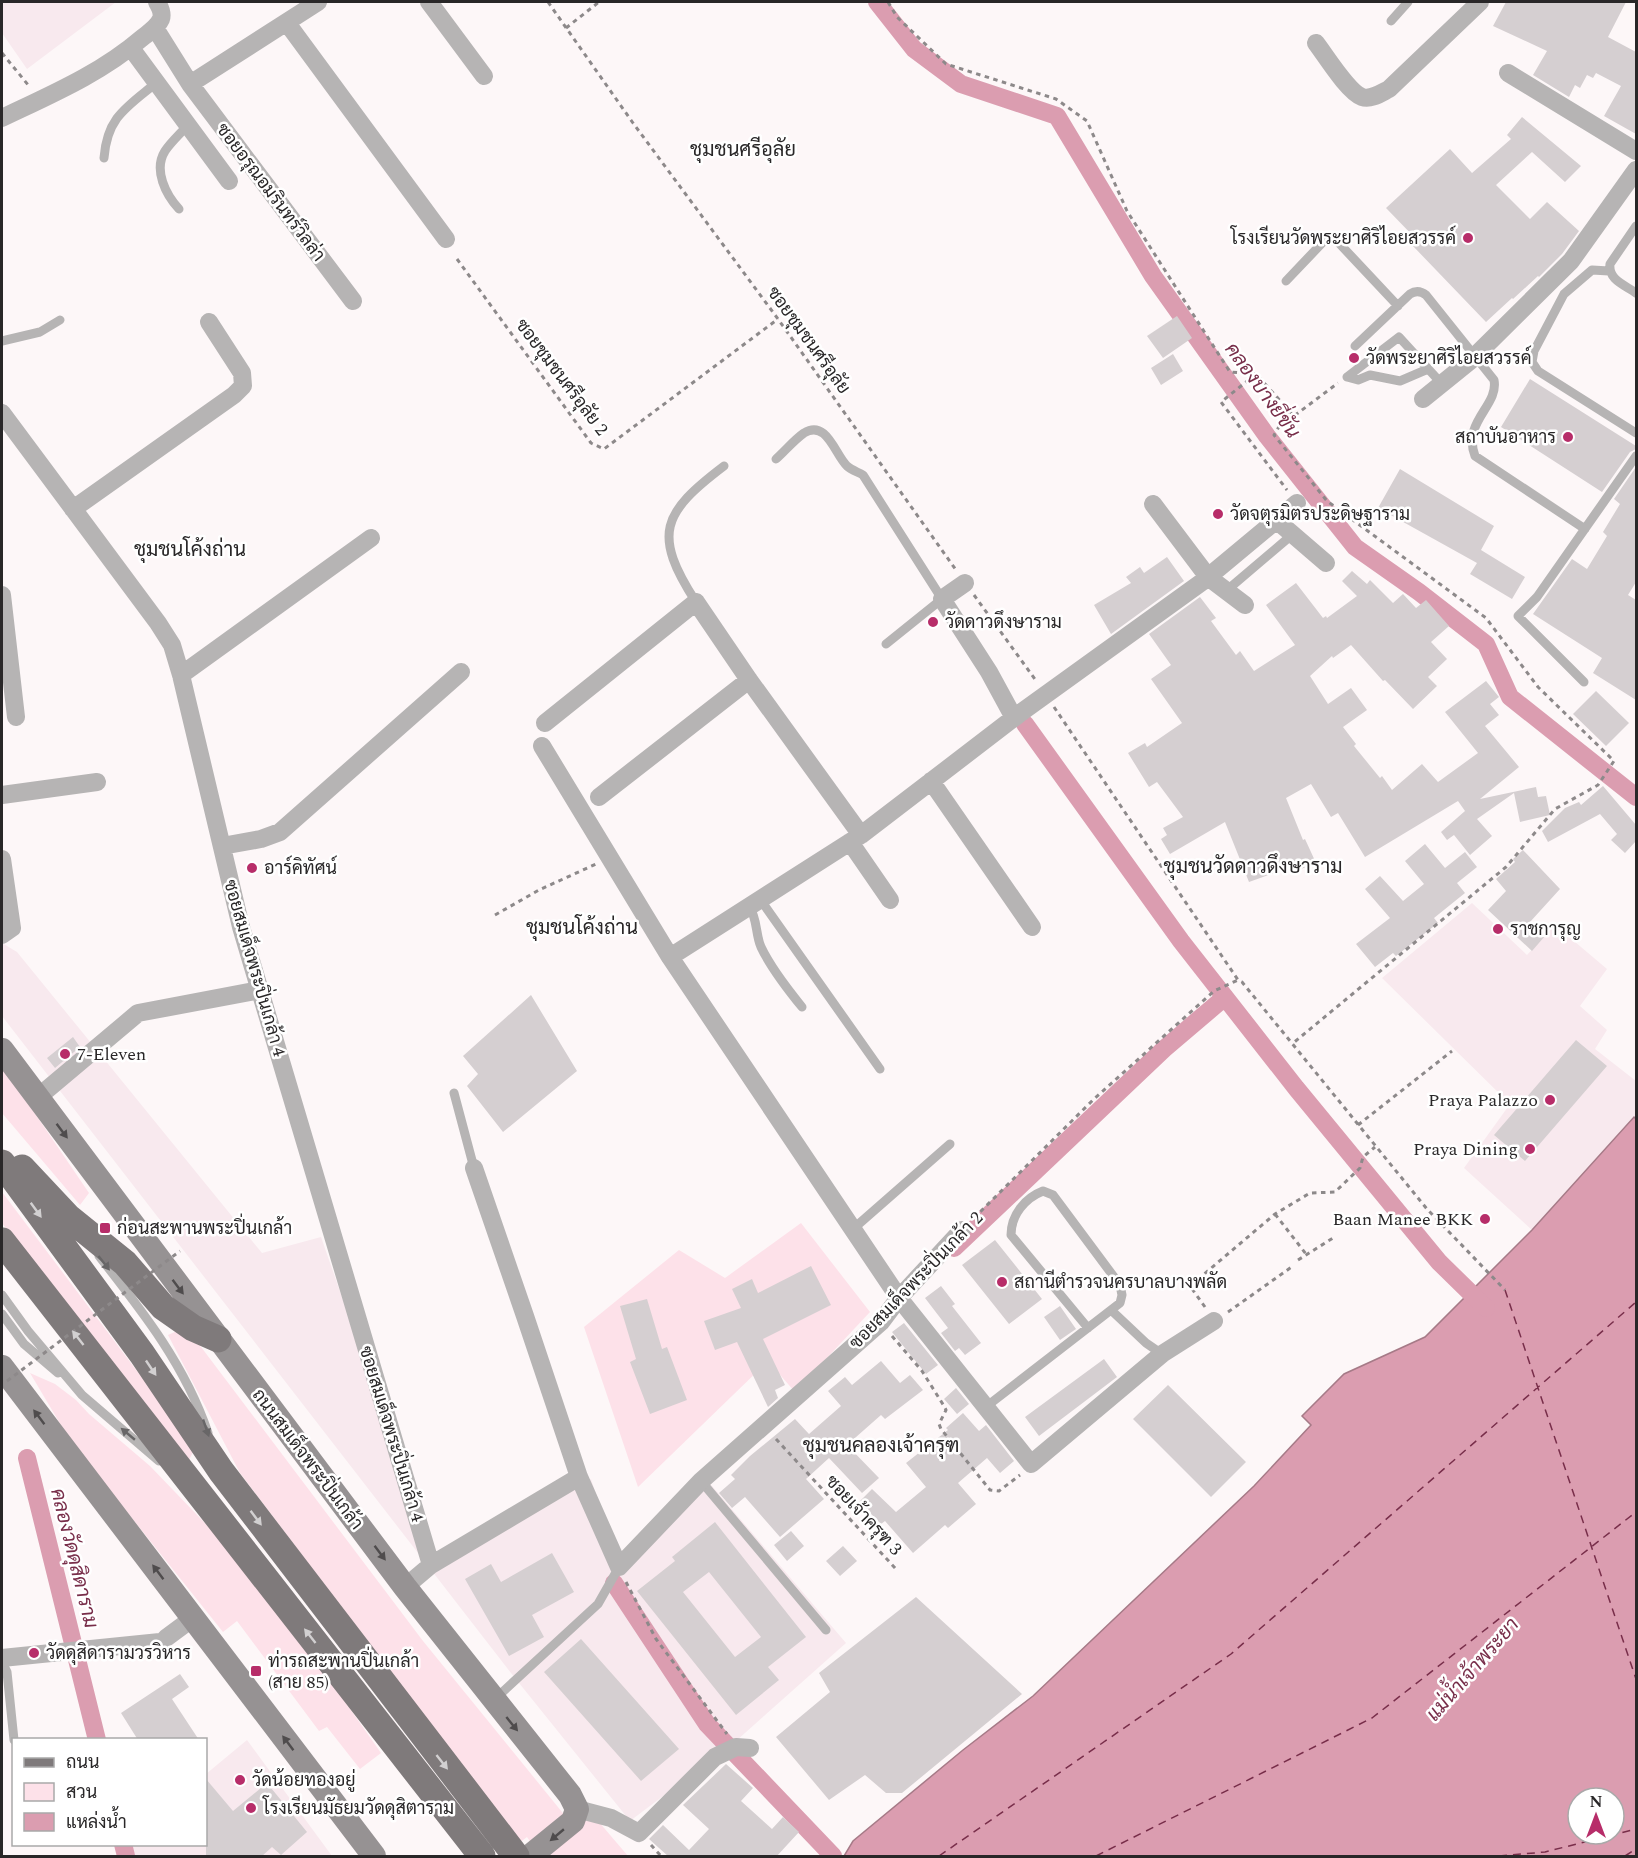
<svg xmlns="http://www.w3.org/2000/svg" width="1638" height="1858" viewBox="0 0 1638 1858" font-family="Spectral,Sarabun,serif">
  <rect width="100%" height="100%" fill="#fdf7f8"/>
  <path fill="#f8e9ee" d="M2 2H116L27 69 2 33Z
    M1472 903 1527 955 1555 925 1607 969 1580 1006 1607 1030 1595 1049 1636 1081V1119L1633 1117 1532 1230 1464 1168 1510 1104 1382 978Z
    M2 943 17 952 262 1253 321 1237 432 1555 591 1479 607 1527 621 1553 701 1473 846 1643 736 1741 630 1821 511 1673 2 1016Z
    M247 1740 332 1856H135L132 1845 206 1844V1774Z"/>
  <path fill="#fde1e9" d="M2 1065 89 1193 80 1205 2 1113Z
    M2 1192 195 1448 189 1460 53 1292 2 1223Z
    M801 1223 870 1312 795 1392 768 1361 638 1487 584 1327 679 1250 725 1278Z
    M186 1327 423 1641 575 1828 593 1815 628 1856H540L527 1837 519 1843 240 1473 168 1335Z
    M30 1373 55 1384 76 1400 89 1414 150 1466 225 1544 341 1696 381 1753 360 1769 327 1727 319 1731 237 1621 223 1632 71 1442Z"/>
  <path fill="#db9db0" stroke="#a67a87" stroke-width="1.5" fill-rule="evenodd" d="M1634 1117 1636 1119V1856H844L853 1841 963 1750 1033 1696 1254 1486 1311 1425 1302 1416 1344 1374 1425 1337 1532 1230ZM1578 1798H1614V1834H1578Z"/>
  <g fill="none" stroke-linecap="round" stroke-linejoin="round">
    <path stroke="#db9db0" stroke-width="18" d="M877 2 914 49 961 84 1057 116 1153 276 1267 436 1355 547 1419 592 1486 644 1510 697 1636 797
      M1025 724 1181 941 1296 1088 1439 1262 1486 1308
      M954 1248 1164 1049 1225 997
      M27 1458 97 1740
      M614 1583 707 1724 833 1856
      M123 1844 126 1856"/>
    <path stroke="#782e4a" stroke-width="1.5" stroke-dasharray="8 6" stroke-linecap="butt" d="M1505 1290 1636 1679
      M939 1856 1231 1654 1636 1302
      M1096 1856 1372 1718 1636 1512
      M1499 1856 1545 1852 1636 1829
      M1625 1856 1636 1849"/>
  </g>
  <path fill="#d5cfd1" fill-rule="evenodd" d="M1506 2H1626L1608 37 1636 52V134L1604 116 1621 86 1596 73 1593 78 1587 75 1580 88 1575 85 1569 97 1533 75 1547 51 1493 26Z
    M1522 117 1581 166 1565 182 1532 152 1496 185 1530 219 1547 202 1579 231 1562 254 1539 277 1538 276 1513 299 1512 298 1486 322 1412 245 1417 240 1386 208 1450 149 1472 173 1511 139 1507 135Z
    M1177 316 1192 338 1163 358 1147 336Z
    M1173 354 1183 371 1161 385 1151 368Z
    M1530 379 1636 446V449L1630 452 1602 492 1501 427Z
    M1636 467V582L1628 595 1636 600V700L1593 673 1602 658 1533 614 1572 559 1587 569 1607 536 1603 532 1620 504 1614 499Z
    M1400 469 1494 526 1481 550 1525 577 1512 599 1470 574 1477 563 1378 508Z
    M1167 557 1184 581 1111 634 1094 605 1131 583 1126 577 1140 567 1144 573Z
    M1352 571 1367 584 1370 580 1393 603 1403 594 1416 608 1426 600 1449 626 1431 642 1447 659 1428 677 1437 686 1413 709 1385 680 1383 681 1351 645 1333 658 1332 656 1310 676 1328 704 1351 688 1367 710 1343 727 1356 744 1354 746 1380 778 1382 776 1392 790 1422 764 1438 782 1478 753 1445 712 1486 681 1499 697 1490 704 1499 715 1485 726 1519 767 1480 799 1536 787 1538 797 1546 796 1550 815 1520 822 1514 793 1477 819 1492 836 1470 855 1454 835 1447 840 1441 832 1465 811 1458 801 1365 857 1338 813 1331 817 1311 784 1286 798 1303 840 1305 839 1316 863 1293 872 1291 867 1249 882 1225 822 1170 854 1161 839 1167 835 1163 828 1183 817 1157 782 1149 787 1128 753 1145 743 1147 747 1182 723 1151 679 1171 665 1149 634 1200 597 1216 618 1211 621 1236 655 1240 651 1254 671 1295 645 1266 605 1296 583 1323 618 1326 616 1327 618 1357 596 1342 581Z
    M1596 691 1629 723 1606 746 1573 714Z
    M1603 786 1636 825V841L1625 853 1611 840 1617 834 1600 814 1548 842 1542 831 1565 808 1579 802 1581 805Z
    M1425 844 1445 868 1465 852 1477 867 1457 883 1465 893 1434 918 1438 923 1396 956 1393 953 1375 967 1356 944 1390 918 1365 889 1380 876 1403 901 1424 884 1405 861Z
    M1523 850 1560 889 1530 922 1545 936 1532 951 1488 910 1506 891 1496 879 1515 862 1513 859Z
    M531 995 577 1071 503 1132 467 1086 478 1074 463 1056Z
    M73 1037 80 1047 55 1068 47 1058Z
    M1576 1040 1607 1066 1525 1161 1494 1135Z
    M995 1240 1042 1299 1009 1324 962 1265Z
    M811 1266 831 1305 763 1339 785 1385 775 1390 778 1398 768 1407 737 1342 715 1350 704 1321 741 1308 732 1289 752 1279 758 1293Z
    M941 1286 955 1304 952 1306 981 1343 965 1355 959 1348 955 1351 941 1333 948 1328 925 1298Z
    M647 1299 662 1349 667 1347 687 1400 650 1414 630 1362 636 1359 620 1306Z
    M1060 1306 1076 1329 1060 1340 1044 1317Z
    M904 1323 938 1365 926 1374 892 1332Z
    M1104 1359 1117 1377 1039 1436 1025 1417Z
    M881 1361 900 1383 910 1375 923 1390 885 1419 881 1415 847 1445 879 1478 862 1493 829 1458 806 1479 824 1499 780 1537 745 1497 732 1508 719 1493 735 1479 731 1475 750 1456 795 1419 809 1434 841 1406 828 1391 845 1377 852 1385Z
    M1168 1385 1246 1462 1211 1497 1133 1419Z
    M956 1388 969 1404 957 1414 944 1399Z
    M963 1413 979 1431 986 1425 1014 1461 1000 1473 987 1458 958 1483 976 1504 948 1528 945 1525 913 1553 885 1521 881 1524 859 1502 872 1489 896 1512 926 1487 906 1463 948 1430 946 1428Z
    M715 1522 806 1637 768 1667 779 1680 736 1715 637 1591 675 1561 672 1557ZM709 1572 761 1637 735 1657 683 1592Z
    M791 1531 804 1546 787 1561 774 1545Z
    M843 1546 857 1561 840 1576 826 1561Z
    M552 1553 574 1592 532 1615 544 1637 509 1656 465 1579 491 1564 501 1582Z
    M916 1597 1022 1694 902 1793H886L865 1775 829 1800 776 1737 830 1692 819 1673Z
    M581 1639 679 1749 641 1781 544 1672Z
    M180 1674 189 1687 172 1699 199 1740H138L121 1713Z
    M726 1764 753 1788 741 1801 772 1829 783 1817 799 1832 776 1857H669L649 1839 663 1825 689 1850 709 1829 683 1805Z
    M206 1779 233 1811 267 1783 307 1832 281 1855 272 1847 261 1857H206Z"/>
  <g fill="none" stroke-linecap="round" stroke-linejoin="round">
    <path stroke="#8d898a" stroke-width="3" stroke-dasharray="4.5 4.5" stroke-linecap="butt" d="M548 2 633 123 778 319 956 570
      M888 2 897 17 946 64 1056 99 1087 121 1127 211 1230 372 1256 374 1294 416 1338 383
      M566 28 599 2
      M2 53 29 86
      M457 259 591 443 604 449 778 319
      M1256 374 1221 402 1287 490
      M1289 410 1274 435 1327 501 1486 618 1538 687 1614 761 1598 785 1555 809 1506 867 1292 1044
      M974 595 1037 682
      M1054 707 1238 980 1242 982 1427 1209 1505 1290
      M495 915 539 890 596 864
      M1358 1125 1452 1051
      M1275 1214 1306 1254
      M974 1218 1094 1099 1214 991 1238 980
      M1298 1260 1333 1238
      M1205 1307 1190 1286 1275 1214 1310 1193 1335 1192 1360 1168 1363 1157 1375 1147
      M1228 1312 1293 1266
      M892 1336 922 1371 944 1406 946 1410 939 1424 941 1429 990 1490 999 1491 1020 1475
      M776 1439 896 1569
      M626 1582 656 1639 727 1734
      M651 1845 661 1856"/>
    <path stroke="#b6b4b4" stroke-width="9" d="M1391 21 1408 2
      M104 158C107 117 127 107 156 83
      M179 209C166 195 153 170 165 151 171 142 180 134 188 125
      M1636 226 1610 264C1608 280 1625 285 1636 293
      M1609 271 1592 270 1564 294 1534 351 1532 362 1538 371 1636 433
      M1286 281 1325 240 1337 241 1398 306
      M2 341 40 332 60 320
      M1355 346 1410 294C1416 290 1421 291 1426 295L1494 380C1499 406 1462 421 1475 456L1585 529
      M1347 377 1399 337 1442 384
      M1347 377 1358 380 1370 375 1400 381 1428 369
      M776 459C785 451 794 440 804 433 827 419 835 455 847 466 851 470 858 472 863 475L942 599 886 644
      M1226 591 1293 534
      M696 602C652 534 662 513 724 466
      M1584 682 1518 616 1537 597 1636 456
      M760 899 880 1069
      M749 906C758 920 755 933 761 947 769 964 789 991 802 1007
      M454 1093 474 1168
      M853 1229 950 1144
      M99 1256C143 1312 185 1365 208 1433
      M2 1295 28 1331 82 1395 159 1461
      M1111 1310 1146 1343 1162 1354
      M2 1314 24 1344 58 1373
      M987 1406 1120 1303 1122 1295 1120 1285 1053 1195 1043 1191C1025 1198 1011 1215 1011 1235L1088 1328
      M701 1481 826 1630
      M2 1662 7 1672 14 1740
      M496 1698 598 1604 619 1567"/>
    <path stroke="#b6b4b4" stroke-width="18" d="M429 2 484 76
      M287 23 446 239
      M155 28 190 84 353 301
      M1316 43C1326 56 1348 92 1362 97 1371 100 1381 93 1389 89L1480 2
      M131 48 229 181
      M1508 73 1636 151
      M190 84 318 2
      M2 118C50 95 100 74 142 38 148 33 157 28 161 19 163 13 160 7 157 2
      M1423 399 1470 361 1571 261 1636 170
      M2 413 158 623 172 645 181 675 241 927 431 1565
      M1153 504 1208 577 1245 605
      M73 509 234 395 243 386 242 373 209 322
      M1276 520 1326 563
      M965 583 942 599 989 672 1014 718
      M2 595 16 717
      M181 675 371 538
      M545 723 696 602 749 680 861 835
      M542 746 670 957 899 1298 1031 1464 1162 1354 1214 1321
      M931 781 1032 927
      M2 795 97 782
      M599 797 749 680
      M850 842 890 900
      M222 846 261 839 280 832 461 672
      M2 859 12 928 2 935
      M670 957 861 835 1019 714 1202 582 1297 503
      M37 1098 138 1013 260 990
      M474 1168 525 1316 579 1477 619 1567 701 1481 881 1322 899 1298 962 1230
      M405 1587 431 1565 579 1477
      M166 1638 193 1618
      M2 1658 160 1642
      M577 1809 611 1818 639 1833 715 1757 736 1747 750 1748"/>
    <path stroke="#969293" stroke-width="24" d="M2 1050 405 1587 570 1795 577 1809 573 1821 530 1856
      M2 1367 374 1856"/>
    <path stroke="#7f7a7b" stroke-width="27" d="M2 1163 142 1354 221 1471 516 1856
      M22 1168 68 1217 125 1263 163 1307 193 1328 218 1339
      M2 1241 482 1856"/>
    <path stroke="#8d898a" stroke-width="3" stroke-dasharray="4.5 4.5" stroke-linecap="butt" d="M7 1381 180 1251"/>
  </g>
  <defs><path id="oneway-solid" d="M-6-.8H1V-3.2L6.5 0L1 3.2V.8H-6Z" transform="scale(1.5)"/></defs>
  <g fill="#4f4c4d">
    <use href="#oneway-solid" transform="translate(62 1131) rotate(53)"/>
    <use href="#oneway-solid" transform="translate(178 1287) rotate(53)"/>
    <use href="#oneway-solid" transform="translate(39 1417) rotate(-127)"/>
    <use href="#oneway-solid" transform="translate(380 1553) rotate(53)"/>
    <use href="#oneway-solid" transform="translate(158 1572) rotate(-127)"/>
    <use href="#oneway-solid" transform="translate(512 1724) rotate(51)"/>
    <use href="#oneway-solid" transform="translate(288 1743) rotate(-127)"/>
    <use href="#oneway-solid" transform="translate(557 1835) rotate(140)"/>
  </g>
  <g fill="#d2d0d1">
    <use href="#oneway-solid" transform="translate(36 1210) rotate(54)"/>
    <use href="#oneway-solid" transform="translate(78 1338) rotate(-128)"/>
    <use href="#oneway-solid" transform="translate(151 1368) rotate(56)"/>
    <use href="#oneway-solid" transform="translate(256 1518) rotate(53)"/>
    <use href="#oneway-solid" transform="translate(310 1636) rotate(-128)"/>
    <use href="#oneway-solid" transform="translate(442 1762) rotate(52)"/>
  </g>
  <g fill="#686667">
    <use href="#oneway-solid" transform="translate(104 1263) rotate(52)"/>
    <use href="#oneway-solid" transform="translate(206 1428) rotate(71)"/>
    <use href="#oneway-solid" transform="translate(128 1434) rotate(-140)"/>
  </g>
  <g fill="#b72d69" stroke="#fff" stroke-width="2">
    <circle cx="1468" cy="238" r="6"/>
    <circle cx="1354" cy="358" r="6"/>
    <circle cx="1568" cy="437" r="6"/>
    <circle cx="1218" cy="514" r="6"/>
    <circle cx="933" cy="622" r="6"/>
    <circle cx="252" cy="868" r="6"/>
    <circle cx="1498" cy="929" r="6"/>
    <circle cx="65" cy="1054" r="6"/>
    <circle cx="1550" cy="1100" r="6"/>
    <circle cx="1530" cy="1149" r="6"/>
    <circle cx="1485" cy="1219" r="6"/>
    <rect x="99" y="1222" width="12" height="12" rx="3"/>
    <circle cx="1002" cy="1282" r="6"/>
    <circle cx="34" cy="1653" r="6"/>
    <rect x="250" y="1665" width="12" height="12" rx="3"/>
    <circle cx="240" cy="1780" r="6"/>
    <circle cx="251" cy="1808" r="6"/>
  </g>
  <g text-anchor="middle" stroke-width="5" stroke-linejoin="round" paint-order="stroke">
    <g font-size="18" fill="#292728" stroke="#fff">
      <text transform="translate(271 192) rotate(53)" y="6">ซอยอรุณอมรินทร์วิลล่า</text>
      <text transform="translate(809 340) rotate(54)" y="6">ซอยชุมชนศรีอุลัย</text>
      <text transform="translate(562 377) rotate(53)" y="6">ซอยชุมชนศรีอุลัย 2</text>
      <text transform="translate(255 968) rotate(74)" y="6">ซอยสมเด็จพระปิ่นเกล้า 4</text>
      <text transform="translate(916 1280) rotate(-46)" y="6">ซอยสมเด็จพระปิ่นเกล้า 2</text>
      <text transform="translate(392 1434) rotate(73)" y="6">ซอยสมเด็จพระปิ่นเกล้า 4</text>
      <text transform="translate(308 1459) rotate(53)" y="6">ถนนสมเด็จพระปิ่นเกล้า</text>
      <text transform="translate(864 1515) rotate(47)" y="6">ซอยเจ้าครุฑ 3</text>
    </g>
    <g font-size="18" fill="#292728" stroke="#fff" text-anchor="start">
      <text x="1456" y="244" text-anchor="end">โรงเรียนวัดพระยาศิริไอยสวรรค์</text>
      <text x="1366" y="364">วัดพระยาศิริไอยสวรรค์</text>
      <text x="1556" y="443" text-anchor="end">สถาบันอาหาร</text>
      <text x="1230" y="520">วัดจตุรมิตรประดิษฐาราม</text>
      <text x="945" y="628">วัดดาวดึงษาราม</text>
      <text x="264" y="874">อาร์คิทัศน์</text>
      <text x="1510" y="935">ราชการุญ</text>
      <text x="77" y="1060">7-Eleven</text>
      <text x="1538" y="1106" text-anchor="end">Praya Palazzo</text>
      <text x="1518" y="1155" text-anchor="end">Praya Dining</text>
      <text x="1473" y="1225" text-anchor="end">Baan Manee BKK</text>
      <text x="117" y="1234">ก่อนสะพานพระปิ่นเกล้า</text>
      <text x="1014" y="1288">สถานีตำรวจนครบาลบางพลัด</text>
      <text x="46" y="1659">วัดดุสิดารามวรวิหาร</text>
      <text x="268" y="1667">ท่ารถสะพานปิ่นเกล้า<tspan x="268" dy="21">(สาย 85)</tspan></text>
      <text x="252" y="1786">วัดน้อยทองอยู่</text>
      <text x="263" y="1814">โรงเรียนมัธยมวัดดุสิตาราม</text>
    </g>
    <g font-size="20" fill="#292728" stroke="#fff">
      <text x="743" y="156">ชุมชนศรีอุลัย</text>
      <text x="190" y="556">ชุมชนโค้งถ่าน</text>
      <text x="1253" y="873">ชุมชนวัดดาวดึงษาราม</text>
      <text x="582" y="934">ชุมชนโค้งถ่าน</text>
      <text x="881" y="1452">ชุมชนคลองเจ้าครุฑ</text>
    </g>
    <g font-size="20" font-style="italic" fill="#782e4a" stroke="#fff">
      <text transform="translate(1263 390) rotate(54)" y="7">คลองบางยี่ขัน</text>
      <text transform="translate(75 1558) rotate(76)" y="7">คลองวัดดุสิดาราม</text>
      <text transform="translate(1472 1669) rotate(-49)" y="7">แม่น้ำเจ้าพระยา</text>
    </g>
  </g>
  <rect width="1638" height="1858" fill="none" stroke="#292728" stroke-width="6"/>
  <rect x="12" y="1738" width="195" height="108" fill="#ffffff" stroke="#a9a9a9" stroke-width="1.5"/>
  <rect x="24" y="1758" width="30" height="9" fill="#7f7a7b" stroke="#a9a9a9" stroke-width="1.5"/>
  <text x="66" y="1768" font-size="18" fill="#292728">ถนน</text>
  <rect x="24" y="1783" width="30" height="18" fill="#fde1e9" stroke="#a9a9a9" stroke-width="1.5"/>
  <text x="66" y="1798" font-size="18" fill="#292728">สวน</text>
  <rect x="24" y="1813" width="30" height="18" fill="#db9db0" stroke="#a9a9a9" stroke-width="1.5"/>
  <text x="66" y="1828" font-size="18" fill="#292728">แหล่งน้ำ</text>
  <g transform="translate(1596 1816)"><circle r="28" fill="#ffffff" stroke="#a9a9a9" stroke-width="1.5"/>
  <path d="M0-4.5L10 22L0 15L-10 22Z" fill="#b72d69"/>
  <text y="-9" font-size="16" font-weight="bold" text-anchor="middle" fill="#292728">N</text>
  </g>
</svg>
